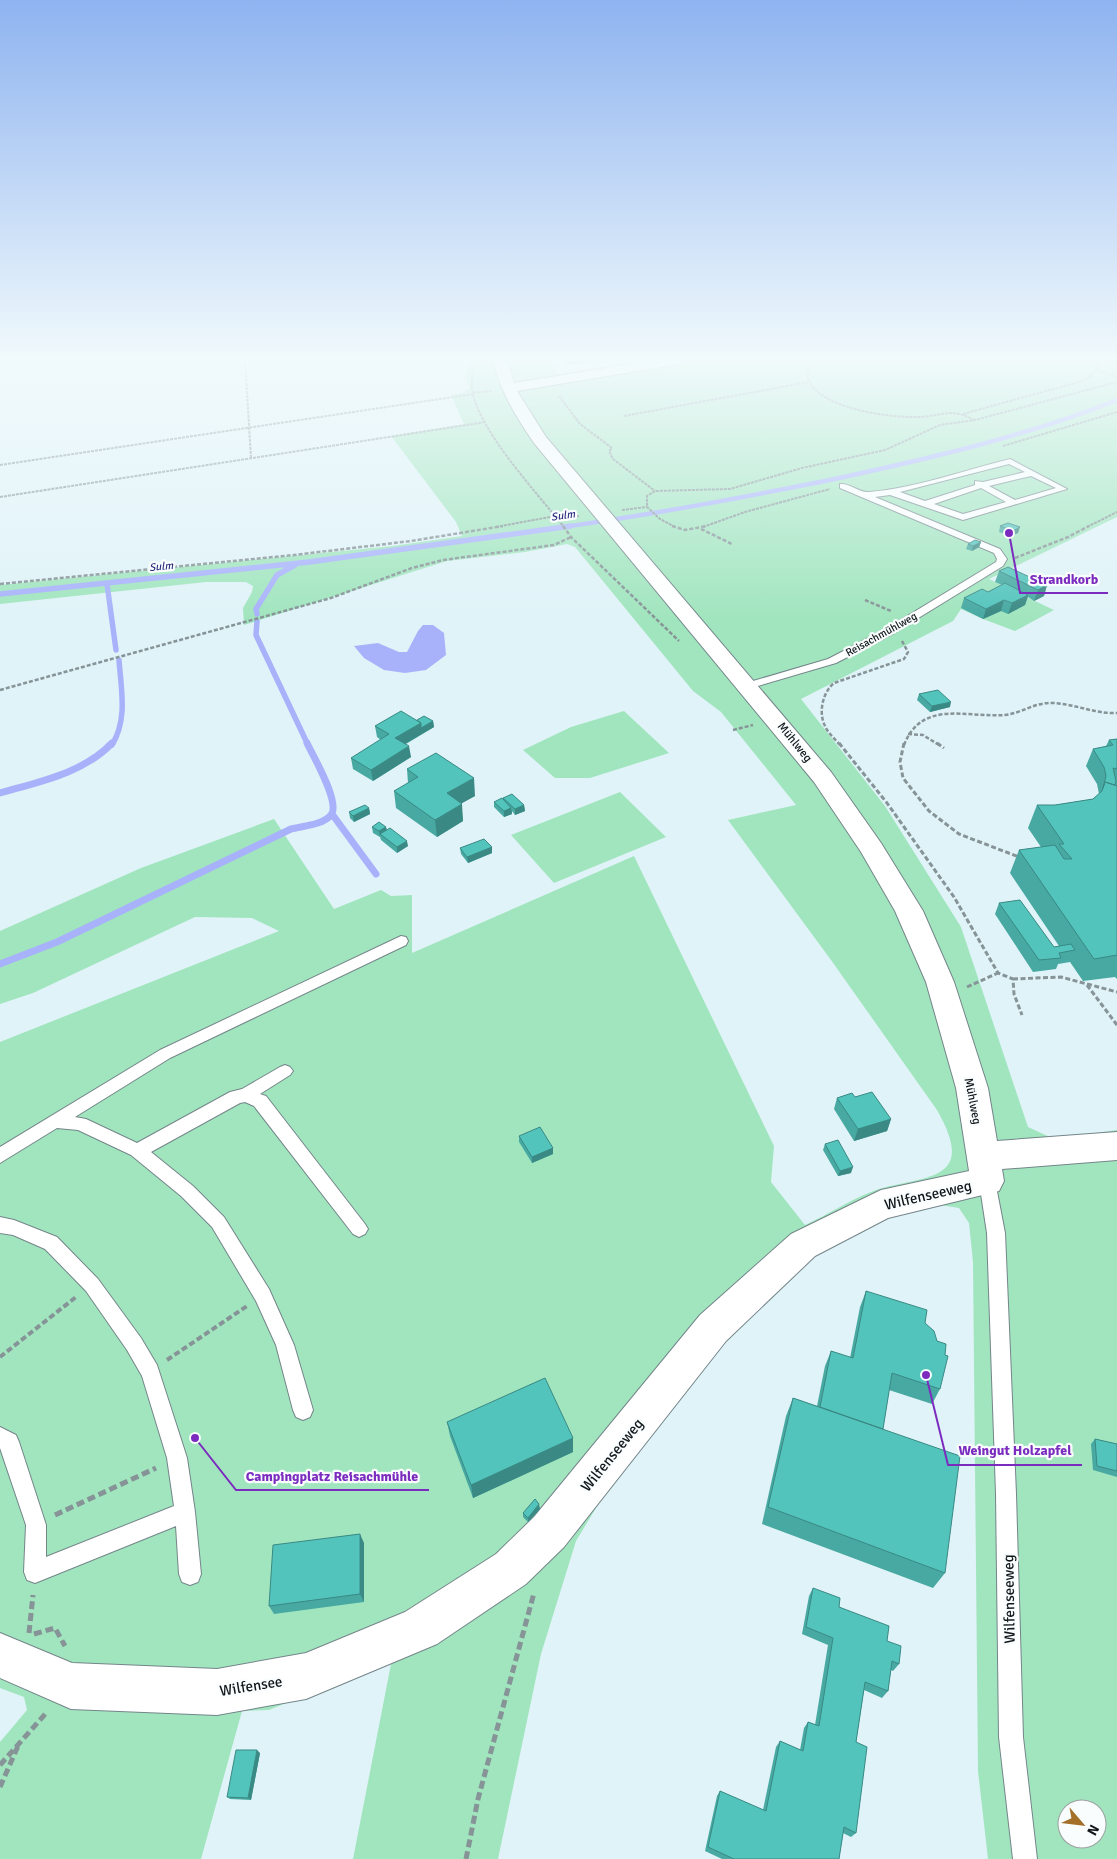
<svg xmlns="http://www.w3.org/2000/svg" width="1117" height="1859" viewBox="0 0 1117 1859" font-family="Signika,sans-serif">
  <rect width="100%" height="100%" fill="#e0f3f8"/>
  <path fill="#a1e5be" fill-rule="evenodd" d="M469 359H549L558 374 660 359H1117V517L989 579 1054 610 1015 631 983 619 961 609 953 621 801 699 885 806 961 927 1028 1127 1054 1139 1117 1130V1859H988L978 1771 973 1262 969 1223 959 1208 940 1205 902 1211 809 1256 723 1335 619 1470 576 1541 541 1654 498 1859H353L392 1659 269 1710 242 1711 201 1859H0V1742L27 1710 24 1697 0 1688V1042L279 931 252 918 195 917 33 993 0 1004V931L141 868 274 819 334 909 381 890 391 896 412 895V953L634 856 774 1146 771 1182 805 1225C827 1215 848 1201 871 1192 918 1174 981 1187 937 1110L831 960 728 820 796 805 721 712 693 691 575 547 567 544 525 552 447 561 244 625 243 608 252 592 253 586 246 582H206L0 604V585L392 546 462 536 456 522 391 436 464 424 451 395 462 393 469 389 466 376ZM1067 1809H1097V1839H1067Z
    M624 711 669 753 590 778H555L523 750 571 727Z
    M620 792 666 837 554 883 511 835Z"/>
  <path fill="#a8b2fb" d="M423 625H433L444 633 446 655 426 670 405 673 384 670 364 658 354 646 378 643 399 652H407L418 631Z"/>
  <g fill="none" stroke-linecap="round" stroke-linejoin="round">
    <path stroke="#a8b2fb" stroke-width="4.5" d="M562 527C652 515 740 498 830 480 927 459 1024 437 1117 400"/>
    <path stroke="#a8b2fb" stroke-width="5.5" d="M107 584 116 650
      M0 594 309 562 571 526
      M257 614 256 609 277 575 295 565
      M257 621 256 635 308 745
      M112 745C128 719 121 689 119 660"/>
    <path stroke="#a8b2fb" stroke-width="7" d="M0 793C38 782 84 773 112 743
      M332 814 376 874
      M0 964 57 942 291 829C302 826 323 825 331 815 341 803 313 756 307 743"/>
    <g stroke="#74858a" stroke-width="2">
      <path id="lane" d="M1010 459 1067 489 963 520 890 495 875 497 1000 549 1007 559 1003 566 894 633 836 663 751 688H743L742 686 743 684 828 659 886 629 996 562 997 559 994 553 840 488V484C850 483 859 493 869 492 916 488 965 470 1010 459ZM1009 464 1025 472 983 482 975 481V485L925 501 900 492ZM1031 476 1056 488 1015 500 989 486ZM981 488 1006 502 963 514 934 504Z
        M401 936 406 937 408 941 406 945 170 1058 75 1117 86 1119 137 1143 230 1092 242 1089 280 1067 285 1065 290 1067 293 1071 290 1075 260 1094 266 1096 365 1224 368 1229 365 1234 359 1237 353 1234 254 1106 245 1102 240 1103 151 1152 193 1186 224 1217 269 1289 294 1345 313 1410 310 1417 303 1420 296 1417 293 1410 276 1345 256 1301 212 1227 181 1196 131 1155 78 1130 57 1128 0 1163V1147L160 1050Z
        M987 1174 993 1176 995 1181 1005 1233 1016 1494 1023 1737 1037 1859H1013L999 1737 996 1494 987 1233 979 1181 981 1176Z
        M0 1217 14 1220 57 1237 98 1279 141 1338 157 1365 187 1458 195 1512 201 1574 198 1582 190 1585 182 1582 179 1574 176 1526 35 1583 27 1580 24 1572 26 1525 0 1448V1427L16 1435 19 1442 46 1525V1557L174 1506 167 1458 142 1376 127 1350 86 1291 45 1249 13 1235 0 1233Z"/>
    </g>
    <g stroke="#74858a" stroke-width="2">
      <path id="street" d="M493 359H507L514 383 662 359H693L691 362 686 363 517 391 546 437 831 772 881 843 923 911 954 982 988 1088 997 1141 1117 1132V1160L1002 1169 1004 1181 999 1191 888 1218 815 1256 726 1341 564 1547 526 1584 437 1644 306 1699 217 1715 71 1709 0 1678V1633L72 1663 217 1669 306 1653 405 1612 496 1554 534 1517 700 1315 791 1234 881 1190 969 1171 956 1088 926 982 895 911 861 852 814 782 534 443C516 417 500 391 493 359Z"/>
    </g>
    <path stroke="#869397" stroke-width="2" stroke-dasharray="3 1" stroke-linecap="butt" d="M245 359 251 458
      M475 359C473 370 470 382 473 394 482 434 537 493 564 527
      M823 359C815 363 805 368 808 378 817 409 892 418 919 417 943 416 950 407 974 420
      M1096 359 1098 367 1096 370 1117 377
      M473 393 491 391
      M559 396 580 424 612 448 609 451 613 459 655 491
      M963 414 1086 380 1096 370
      M624 416 809 382
      M1003 446 1117 412
      M0 465 473 394
      M0 497 486 422
      M622 510 647 507
      M557 519 579 516
      M496 527 555 516
      M675 527 660 519 647 507V496L655 491 730 489 802 468 885 450 940 425 975 420 1117 382
      M703 527 745 512 830 489
      M1087 527 1117 512"/>
    <path stroke="#869397" stroke-width="2.5" stroke-dasharray="4 2" stroke-linecap="butt" d="M563 526 571 537 679 641
      M672 526 685 530 707 526
      M701 529 732 544
      M1015 558 1068 537 1089 526
      M0 584 294 555 411 541 503 526
      M865 600 891 611
      M0 690 331 598 412 568 443 560 554 545 571 537
      M733 730 753 725
      M908 734 923 735 939 745
      M840 745C835 739 828 733 825 726 818 712 823 692 834 683L904 659 908 652 902 641
      M904 745C922 699 967 718 1005 715 1022 713 1035 702 1053 703 1075 704 1095 714 1117 713"/>
    <path stroke="#869397" stroke-width="3" stroke-dasharray="5 2.5" stroke-linecap="butt" d="M839 743 887 803 954 897 998 973 1013 979 1014 994 1022 1015
      M904 743 900 762 903 778 929 811 959 834 1019 857
      M937 743 944 748
      M1013 979 1061 977 1117 992
      M1087 985 1117 1025
      M967 987 998 973"/>
    <path stroke="#869397" stroke-width="4" stroke-dasharray="6 3" stroke-linecap="butt" d="M0 1357 76 1297
      M167 1360 247 1306"/>
    <path stroke="#869397" stroke-width="5" stroke-dasharray="8 4" stroke-linecap="butt" d="M55 1515 156 1468
      M29 1633 33 1595
      M34 1634 55 1628 65 1646
      M0 1765 47 1712
      M0 1787 18 1746
      M466 1859 478 1799 534 1593"/>
    <use href="#lane" fill="#fff" fill-rule="evenodd"/>
    <use href="#street" fill="#fff" fill-rule="evenodd"/>
  </g>
  <path fill="#47a9a2" d="M562 359H611L569 365Z
    M1000 526 1018 533 1011 536 999 532Z
    M981 542 979 547 972 551 966 549 968 544Z
    M999 571 1047 585 1044 596 1034 601 1028 597 1025 605 1008 614 1001 611 983 619 961 608 964 598 988 592 1002 585 995 582Z
    M919 694 950 707 930 712 917 700Z
    M417 720 433 721 434 727 406 744 411 757 373 781 353 769 351 758 381 740 377 737 375 726Z
    M1117 739V979L1115 977 1083 981 1070 962 1058 964 1056 969 1033 972 995 914 999 903 1054 947 1059 946 1010 873 1019 850 1041 847 1028 828 1037 805H1055L1093 799 1099 794 1097 784 1086 766 1093 749 1106 746 1109 740Z
    M407 769 475 796 461 803 463 821 437 837 396 808 394 791 408 783Z
    M503 798 524 805 525 811 515 815 512 811V814L504 817 494 807V802L503 800Z
    M369 808 370 814 354 822 350 818 349 812Z
    M372 827H386L387 830 408 846 397 853 381 840 380 837 373 833Z
    M492 847V853L468 863 461 854 460 848Z
    M855 1097 891 1119 887 1131 854 1141 834 1109 837 1098Z
    M519 1136 553 1148V1154L532 1163 519 1142Z
    M825 1144 851 1173 838 1176 823 1150Z
    M866 1291 925 1323 940 1389 932 1404 889 1390 883 1429 945 1573 933 1588 762 1524 786 1416 793 1398 817 1406 825 1366 831 1351 850 1358 860 1307Z
    M447 1422 573 1452 473 1498 450 1436Z
    M1095 1439 1117 1444V1477L1093 1470 1091 1444Z
    M540 1509 528 1522 523 1517V1513Z
    M364 1543V1602L274 1614 269 1606Z
    M813 1588 887 1641 899 1664 893 1671 891 1670 888 1691 882 1698 864 1690 856 1742V1833L851 1837 843 1833 839 1859H722L705 1851 717 1796 720 1791 763 1810 776 1747 780 1741 800 1750 804 1728 808 1722 815 1725 828 1645 802 1634 809 1596Z
    M260 1753 251 1800 230 1799 227 1797Z"/>
  <path fill="#3a8984" d="M569 359H611L569 365Z
    M1020 527 1018 533 1011 536 1013 531Z
    M981 542 979 547 972 551 973 546Z
    M1047 585 1044 596 1034 601 1038 590Z
    M1028 595 1025 605 1008 614 1012 603Z
    M1004 600 1001 611 983 619 986 609Z
    M951 702 950 707 930 712 932 706Z
    M433 721 434 727 396 749 395 738 421 723Z
    M409 746 411 757 373 781 371 770Z
    M474 778 475 796 448 811 447 793Z
    M462 804 463 821 437 837 435 820Z
    M524 805 525 811 515 815V809Z
    M369 808 370 814 354 822 353 816Z
    M511 808 512 814 504 817V811Z
    M386 827 387 833 380 834V837L379 831Z
    M407 841 408 846 397 853V847Z
    M492 847V853L468 863 467 857Z
    M891 1119 887 1131 854 1141 858 1129Z
    M553 1148V1154L532 1163V1157Z
    M853 1167 851 1173 838 1176 840 1171Z
    M573 1438V1452L473 1498 471 1485Z
    M539 1504 540 1509 528 1522V1518Z
    M360 1534 364 1543V1602L360 1594Z
    M257 1750 260 1753 251 1800 248 1798Z"/>
  <path fill="#53c4bc" stroke="#3a8984" d="M1008 523 1020 527 1013 531 1000 526Z
    M975 540 981 542 973 546 968 544Z
    M1008 567 1047 585 1038 590 999 571Z
    M1005 583 1028 595 1012 603 1004 600 986 609 964 598 982 589 988 592Z
    M938 690 951 702 932 706 919 694Z
    M401 711 421 723 395 738 409 746 371 770 351 758 389 734 375 726Z
    M424 716 433 721 421 728V723L417 720Z
    M1117 739V769L1113 768 1116 781 1115 785 1105 782 1103 788 1106 776 1104 767 1093 749 1113 745 1109 740Z
    M436 753 474 778 447 793 462 804 435 820 394 791 418 777 407 769Z
    M1105 782 1117 786V955L1094 959 1019 850 1055 845 1064 859H1072L1059 844H1064L1037 805H1055L1093 799 1102 791Z
    M512 794 524 805 515 809 503 798Z
    M502 798 511 808 504 811 494 802Z
    M365 805 369 808 353 816 349 812Z
    M379 822 386 827 379 831 372 827Z
    M390 828 407 841 397 847 380 834Z
    M484 839 492 847 467 857 460 848Z
    M1020 900 1054 947 1071 944 1075 950 1059 953 1061 958 1039 960 999 903Z
    M872 1092 891 1119 858 1129 837 1098 852 1093 855 1097Z
    M540 1127 553 1148 532 1157 519 1136Z
    M838 1140 853 1167 840 1171 825 1144Z
    M866 1291 927 1310 925 1323 934 1331 937 1341 946 1344 945 1355 948 1356 940 1389 892 1373 883 1429 820 1407 831 1351 853 1358Z
    M545 1378 573 1438 471 1485 447 1422Z
    M793 1398 960 1456 945 1573 768 1507Z
    M1095 1439 1117 1444V1471L1097 1466Z
    M535 1499 539 1504 528 1518 523 1513Z
    M360 1534V1594L269 1606 273 1545Z
    M813 1588 840 1598 839 1607 889 1626 887 1641 901 1646 899 1664 892 1661 888 1691 865 1682 856 1742 867 1747 856 1833 844 1827 839 1859H734L708 1847 720 1791 766 1811 780 1741 803 1751 808 1722 819 1726 833 1638 806 1627Z
    M236 1750H257L248 1798 227 1797Z"/>
  <linearGradient id="sky" x2="0" y2="1"><stop stop-color="#8eb3f0"/><stop offset="0.58" stop-color="#f1fafc"/><stop offset="1" stop-color="#f1fafc" stop-opacity="0"/></linearGradient>
  <rect width="1117" height="619" fill="url(#sky)"/>
  <g text-anchor="middle" stroke-width="4.5" stroke-linejoin="round" paint-order="stroke">
    <g font-size="11" font-style="italic" fill="#303081" stroke="#f9fdfe">
      <text transform="translate(563 515) rotate(-8)" y="4">Sulm</text>
      <text transform="translate(161 566) rotate(-6)" y="4">Sulm</text>
    </g>
    <g font-size="11" fill="#12181a" stroke="#f9fdfe">
      <text transform="translate(881 634) rotate(-29)" y="4">Reisachmühlweg</text>
    </g>
    <g font-size="12" fill="#12181a" stroke="#f9fdfe">
      <text transform="translate(795 742) rotate(51)" y="4">Mühlweg</text>
      <text transform="translate(973 1101) rotate(79)" y="4">Mühlweg</text>
    </g>
    <g font-size="15" fill="#12181a" stroke="#f9fdfe">
      <text transform="translate(928 1195) rotate(-13)" y="5">Wilfenseeweg</text>
      <text transform="translate(612 1455) rotate(-51)" y="5">Wilfenseeweg</text>
      <text transform="translate(1009 1599) rotate(-91)" y="5">Wilfenseeweg</text>
      <text transform="translate(251 1686) rotate(-9)" y="5">Wilfensee</text>
    </g>
  </g>
  <path fill="none" stroke="#7b2cbf" stroke-width="2" d="M1009 533L1020 593H1108M926 1375L948 1465H1082M195 1438L236 1490H429"/>
  <g fill="#7b2cbf" stroke="#f9fdfe" stroke-width="2">
    <circle cx="1009" cy="533" r="5"/>
    <circle cx="926" cy="1375" r="5"/>
    <circle cx="195" cy="1438" r="5"/>
  </g>
  <g font-size="14" text-anchor="middle" font-weight="bold" fill="#7b2cbf" stroke="#f9fdfe" stroke-width="4.5" stroke-linejoin="round" paint-order="stroke">
    <text x="1064" y="584">Strandkorb</text>
    <text x="1015" y="1455">Weingut Holzapfel</text>
    <text x="332" y="1481">Campingplatz Reisachmühle</text>
  </g>
  <g transform="translate(1082 1824) rotate(118)"><circle r="24" fill="#f9fdfe" stroke="#9da1a3"/>
  <path d="M0-4L9 19L0 12L-9 19Z" fill="#a46f29"/>
  <text y="-8" font-size="14" font-weight="bold" text-anchor="middle" fill="#12181a">N</text>
  </g>
</svg>
